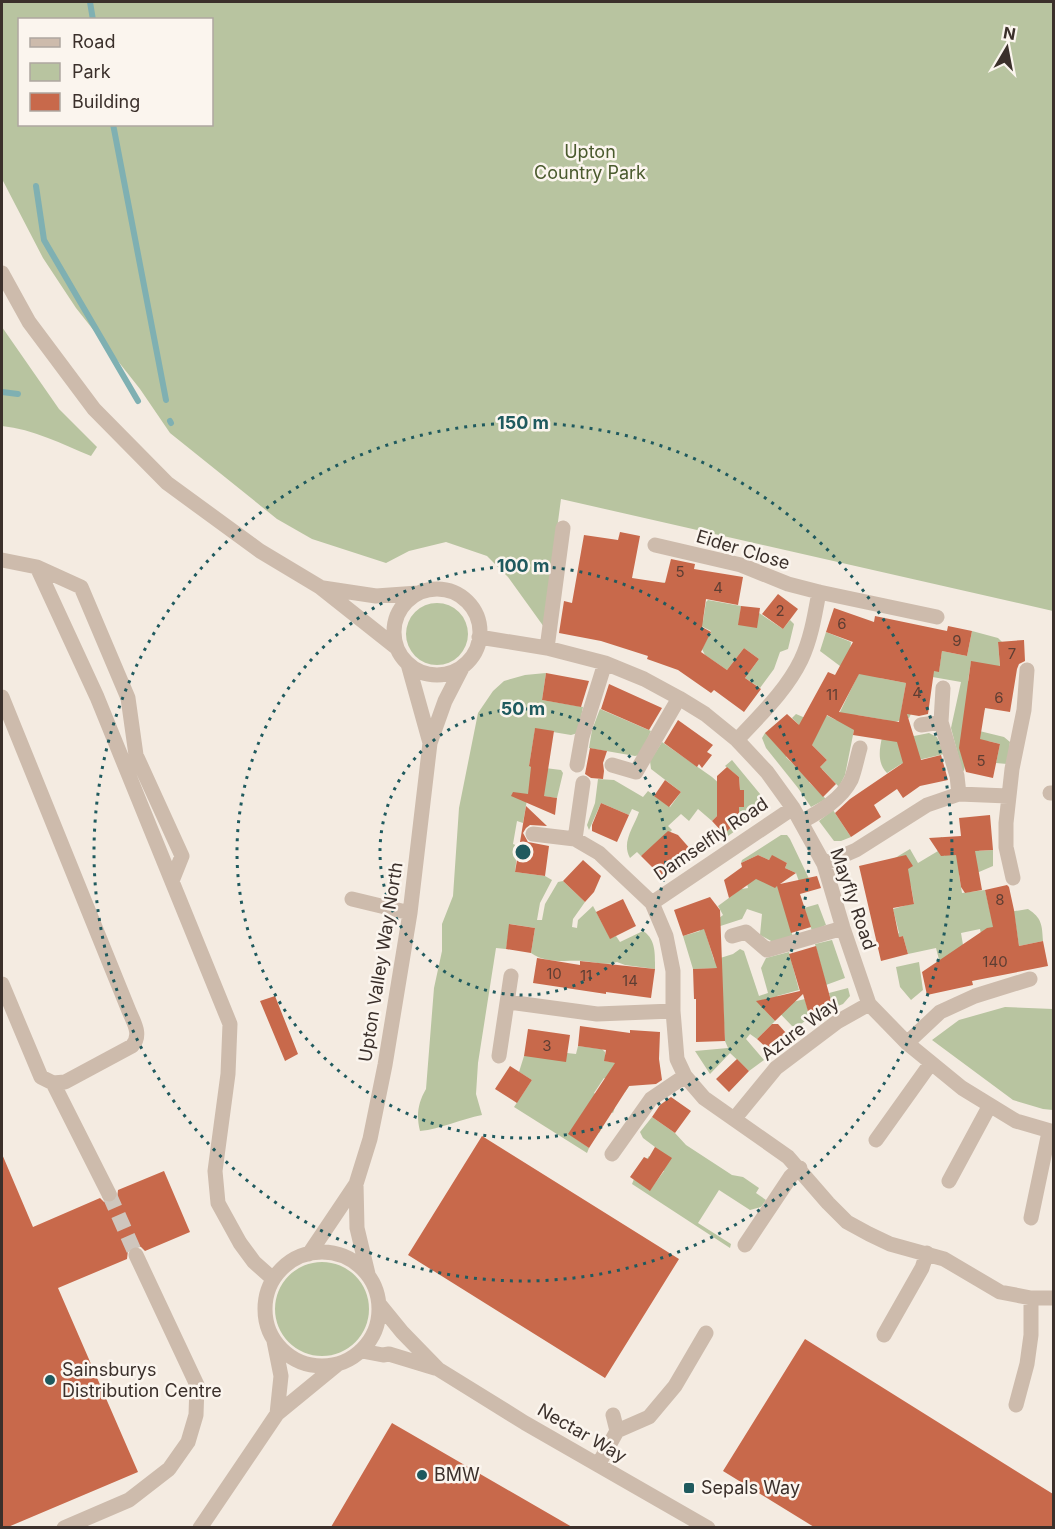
<svg xmlns="http://www.w3.org/2000/svg" width="1055" height="1529" viewBox="0 0 1055 1529" font-family="Inter,sans-serif">
  <rect width="100%" height="100%" fill="#f4ebe1"/>
  <path fill="#b8c4a0" fill-rule="evenodd" d="M2 2H1053V611L561 499 544 627 508 577 487 556 446 542 409 551 386 563 312 539 277 519 170 433 140 389 76 308 43 258 2 179ZM20 20H212V124H20Z
    M2 327 59 409 97 447 91 456C62 444 33 429 2 426Z
    M666 582 703 621 706 602 708 600 741 606 739 624 759 613 783 629 790 620 794 624 788 649 780 652 774 669 760 688 745 678 759 659 744 648 727 670 705 655 702 649 711 631 695 623 663 583Z
    M406 634a31 31 0 1 1 62 0a31 31 0 1 1-62 0Z
    M972 631 998 638 1002 642H998L1000 667 971 662 968 681 987 684 985 710 966 707 963 727 1004 737 1010 742 1007 764 996 763 1000 744 988 741 967 755 964 771 962 770 951 728 961 682 881 668 880 678 906 683 901 712 911 714 909 718 891 723 914 736 929 733 937 737 944 754 901 764 887 773C873 759 883 738 886 720L857 715 845 775 839 787 822 769 809 782 826 799 811 807 798 788 766 748 762 738 765 733 798 724 792 718 796 714 803 717 825 718 808 709 810 707 836 720 858 675 840 666 820 651 826 632 851 642 849 661 939 671 942 651 967 656ZM805 738 827 760 808 779 786 757Z
    M546 673 542 700 583 707 578 733 571 735 535 729 529 766 561 770 563 773 557 798 528 794 523 823 517 821 513 844 518 846 515 872 545 876 552 880 540 903 537 920H542L545 904 558 882 563 881 585 902 573 919 572 927 577 928 578 920 593 906 610 938 616 936 620 942 643 931C656 939 655 954 655 969L625 965 617 962C606 966 595 962 583 961 566 960 546 964 531 953L535 928 510 924 506 949 496 948 478 1063 476 1094 482 1115C461 1119 441 1129 420 1131 416 1115 418 1103 426 1089L434 988 442 951V924L453 896 459 808 478 713 493 691 504 681 525 675Z
    M600 709 651 731 640 755 635 756 589 748 592 730Z
    M662 742 712 777 722 786 717 790V807L722 811 712 821 698 809 689 821 681 814 668 826 672 830 654 849 641 856 637 852 630 858C621 842 634 827 639 812L632 809 629 815 601 803 589 830 587 825 595 803 598 779 614 780 643 797 648 791 670 807 681 792 651 769 650 761Z
    M732 760 765 800 767 806 765 810 728 836 724 834 739 820V807H744V790H740L739 777 725 766Z
    M833 810 851 837 841 841H834L819 821Z
    M978 833 979 851 993 850V866L979 872 959 875 962 893 985 890 991 915 1028 909C1042 918 1042 925 1043 941L1019 946 1015 920 984 950 980 929 961 933 964 951 943 975 936 948 908 954 903 936 889 940 899 933 893 909 914 903 911 886 895 858 910 849 918 863 938 851 933 842 942 837 944 856Z
    M781 835H787L790 839 813 887 803 893 796 873 785 868 787 863 772 856 769 860 758 855 741 863 742 860Z
    M759 874 777 884 793 937 773 942 760 935 762 914 747 909 742 919 705 931 714 960 733 954 740 949 744 951 759 996 768 993 761 968 766 958 789 952 799 990 777 996 780 1005 805 999 809 1015 808 1019 798 1026H792L767 1000 761 1006 775 1021 757 1039 750 1034 746 1039 764 1060 749 1071 730 1053 710 1074 695 1051 728 1048 725 1041 721 968 693 969 683 936 700 931 694 913 709 926 723 915 718 906 741 889 748 888 746 879Z
    M818 904 826 925 812 931 804 908Z
    M832 940 845 978 826 985 815 944Z
    M919 962 923 990 911 1000 900 987 896 967Z
    M848 988 850 996 843 1004 833 1008 829 993Z
    M1005 1007 1053 1009V1110L1043 1109 1013 1100 932 1040 959 1020Z
    M578 1046 602 1049 605 1052V1061L622 1064 630 1085 625 1092 604 1078 594 1093 615 1107 613 1113 592 1099 582 1114 602 1128 599 1133 579 1119 569 1134 589 1148 587 1153 514 1107 532 1080 519 1072 524 1056 567 1053 576 1054Z
    M652 1117 675 1133 686 1145 732 1175 743 1177 759 1188 756 1193 766 1200 761 1207 750 1210 719 1190 698 1223 731 1244 730 1248 632 1184 634 1179 650 1190 664 1171 647 1159 649 1156 666 1167 655 1147 643 1138 640 1132Z
    M275 1309a47 47 0 1 1 94 0a47 47 0 1 1-94 0Z"/>
  <g fill="none" stroke-linecap="round" stroke-linejoin="round">
    <path stroke="#7fb0b2" stroke-width="6" d="M90 2 93 20
      M113 124 166 400
      M36 186 44 240 138 401
      M2 392 18 394
      M170 421 171 423"/>
  </g>
  <path fill="#c8694b" fill-rule="evenodd" d="M620 532 640 536 632 578 665 583 671 559 695 564 694 569 743 577 738 605 706 599 702 627 711 632 701 652 727 670 744 648 759 659 745 678 761 689 744 712 714 690 711 693 678 670 647 659 648 656 601 641 559 633 564 601 572 603 584 535 618 540Z
    M778 594 798 609 783 629 762 614Z
    M741 606 760 608 757 628 738 625Z
    M834 608 874 622 875 616 947 631 948 626 972 631 967 656 942 651 939 672 934 671 928 714 919 716 907 714 921 760 941 755 948 780 920 786 903 798 897 789 874 805 881 817 851 837 835 813 850 799 903 763 897 742 853 735 854 730 827 715 812 745 827 760 820 767 836 784 823 797 765 733 787 714 799 725 828 672 835 675 853 642 826 632ZM859 674 906 683 899 722 839 712Z
    M1024 640 1025 661 1019 664 1017 669 1010 712 985 708 980 739 1000 744 993 778 966 772 959 748 971 661 1000 666 998 642Z
    M546 673 589 681 581 707 542 700Z
    M609 684 662 708 649 730 601 709Z
    M678 720 713 745 707 752 712 755 702 768 699 764 697 767 664 743Z
    M535 728 554 731 544 796 557 798 555 815 511 796 513 792 528 794 531 767 529 766Z
    M590 748 607 751 603 763 604 771 603 779 591 778 585 774Z
    M727 767 739 777 740 790H744V807H739V820L724 834 712 821 717 816V776Z
    M665 780 681 792 669 807 654 796Z
    M601 803 629 815 617 842 592 831V825Z
    M526 806 547 826 530 825 526 828 523 833 528 842 549 846 545 876 515 872Z
    M990 815 993 850 975 851 982 890 965 893 961 887 956 855 941 856 929 838 961 836 959 818Z
    M668 831 678 835 692 851 673 869 671 867 661 876 641 856Z
    M758 855 769 860 772 855 787 863 785 868 796 873 780 884 817 876 821 888 800 894 811 927 791 933 777 886 775 888 756 879 729 898 724 880 742 867 741 863Z
    M906 855 913 866 908 869 914 904 893 908 899 937 903 936 908 954 881 961 859 866Z
    M583 860 601 876 594 892 585 902 563 881Z
    M1007 885 1009 887 1014 910 1019 946 1043 941 1048 966 972 981 973 985 927 995 922 972 987 928 993 927 985 890Z
    M710 897 720 910 725 1041 696 1042V999H694L693 969 717 968 704 929 683 936 674 910Z
    M623 899 636 926 610 939 596 912Z
    M509 924 535 928 531 953 506 949Z
    M816 946 833 1008 809 1015 803 994 775 1021 756 1001 800 991 789 954Z
    M537 958 580 965V961L655 969 651 998 606 992V994L533 983Z
    M275 996 298 1054 285 1061 260 1001Z
    M772 1024H778L786 1033 769 1050 757 1039Z
    M580 1026 630 1033V1030L660 1032 659 1059 662 1080 656 1084 629 1086 589 1148 568 1134 615 1063 604 1061 606 1050 578 1046Z
    M528 1029 570 1035 566 1062 524 1056Z
    M737 1059 749 1071 729 1092 716 1079Z
    M510 1066 532 1080 517 1103 495 1089Z
    M671 1097 691 1111 675 1133 652 1117 660 1105Z
    M482 1136 679 1259 605 1378 408 1255Z
    M655 1147 672 1158 650 1191 630 1177 644 1157 648 1159Z
    M2 1154 33 1227 100 1198 104 1202 113 1203 117 1199 118 1190 164 1171 190 1232 145 1251 141 1247 132 1246 128 1250 127 1259 58 1288 138 1472 8 1527H2Z
    M805 1339 1053 1494V1527H814L723 1471Z
    M392 1423 572 1527H331Z"/>
  <g fill="none" stroke-linecap="round" stroke-linejoin="round">
    <path stroke="#cfc6bd" stroke-width="15" stroke-dasharray="15 8" stroke-linecap="butt" d="M109 1194 136 1255"/>
    <path stroke="#cdbbac" stroke-width="15" d="M2 273 29 322 94 409 167 483 260 551 320 587 397 648
      M655 545 741 565 788 584 819 592 937 617
      M2 560 37 567 97 697 230 1024 228 1074 215 1171 218 1203 240 1243 254 1262 273 1279
      M37 567 81 587 128 698 136 755 182 856 172 881
      M323 588 376 596 418 593
      M394 632a43 43 0 1 1 86 0a43 43 0 1 1-86 0Z
      M479 637 547 648 605 663 644 679 679 698 705 714 737 740 767 772 793 808 824 864 843 928 869 1004 907 1043 962 1088 1016 1121 1054 1132
      M547 648 563 528
      M408 664 430 743
      M943 688 941 722 957 776 959 794
      M2 697 129 1011C134 1023 142 1035 132 1046L65 1082 53 1083 41 1077 2 984
      M921 725 941 722
      M737 740C760 715 786 691 801 660 811 639 815 614 819 592
      M577 765 582 737 605 663
      M612 765 636 772 679 698
      M583 783 575 839 599 853 652 903 666 936 673 971V1011L677 1059 685 1076 704 1098 788 1157 828 1203 847 1222 869 1234 890 1244 944 1259 1000 1292 1031 1298H1054
      M1050 793H1054
      M801 822C819 812 841 800 851 780 855 770 857 758 860 748
      M533 834 575 839
      M824 864 856 850 927 805 959 794 1008 796
      M1013 878 1006 847V823L1012 769 1024 710 1027 670
      M352 899 410 913
      M652 903 793 808
      M732 936 746 932 767 950 843 928
      M508 1002 597 1014 673 1011
      M907 1043 940 1012 975 996 1030 979
      M499 1056 511 976
      M53 1083 109 1194
      M735 1118 776 1068 837 1022 869 1004
      M876 1140 931 1063
      M612 1154 651 1099 685 1076
      M949 1181 990 1105
      M356 1184 357 1228 368 1274
      M1031 1218 1049 1132
      M745 1245 791 1176 800 1168
      M265 1309a57 57 0 1 1 114 0a57 57 0 1 1-114 0Z
      M309 1254 356 1184 370 1139 385 1065 410 913 430 743 445 701 463 666
      M380 1305 402 1332 438 1369 525 1423 708 1528
      M884 1335 922 1268 927 1253
      M274 1341 281 1376 277 1414
      M362 1351 383 1355 389 1354 435 1368
      M1016 1405 1027 1364 1031 1335V1298
      M613 1415 617 1431
      M598 1465 617 1431 649 1417 675 1386 706 1333
      M64 1528 129 1500 169 1469 188 1442 196 1415 197 1385 136 1255
      M200 1528 277 1414 338 1364"/>
  </g>
  <g fill="none" stroke="#1f5a5e" stroke-width="3" stroke-dasharray="3 6">
    <circle cx="523" cy="852" r="143"/>
    <circle cx="523" cy="852" r="286"/>
    <circle cx="523" cy="852" r="429"/>
  </g>
  <g fill="#1f5a5e" stroke="#fbf5ee" stroke-width="2">
    <circle cx="50" cy="1380" r="6"/>
    <circle cx="422" cy="1475" r="6"/>
    <rect x="683" y="1482" width="12" height="12" rx="3"/>
  </g>
  <g text-anchor="middle" stroke-width="5" stroke-linejoin="round" paint-order="stroke">
    <g font-size="15" fill="#5e3e33">
      <text x="680" y="577">5</text>
      <text x="718" y="593">4</text>
      <text x="780" y="616">2</text>
      <text x="842" y="629">6</text>
      <text x="957" y="646">9</text>
      <text x="1012" y="659">7</text>
      <text x="917" y="698">4</text>
      <text x="832" y="700">11</text>
      <text x="999" y="703">6</text>
      <text x="981" y="766">5</text>
      <text x="1000" y="905">8</text>
      <text x="995" y="967">140</text>
      <text x="554" y="979">10</text>
      <text x="586" y="981">11</text>
      <text x="630" y="986">14</text>
      <text x="547" y="1051">3</text>
    </g>
    <g font-size="18" fill="#4a5a2e" stroke="#fbf5ee">
      <text x="590" y="158">Upton<tspan x="590" dy="21">Country Park</tspan></text>
    </g>
    <g font-size="18" fill="#3b302b" stroke="#fbf5ee">
      <text transform="translate(743 550) rotate(17)" y="6">Eider Close</text>
      <text transform="translate(711 839) rotate(-34)" y="6">Damselfly Road</text>
      <text transform="translate(853 899) rotate(71)" y="6">Mayfly Road</text>
      <text transform="translate(381 962) rotate(-81)" y="6">Upton Valley Way North</text>
      <text transform="translate(800 1029) rotate(-37)" y="6">Azure Way</text>
      <text transform="translate(582 1433) rotate(30)" y="6">Nectar Way</text>
    </g>
    <g font-size="18" fill="#3b302b" stroke="#fbf5ee" text-anchor="start">
      <text x="62" y="1376">Sainsburys<tspan x="62" dy="21">Distribution Centre</tspan></text>
      <text x="434" y="1481">BMW</text>
      <text x="701" y="1494">Sepals Way</text>
    </g>
  </g>
  <circle cx="523" cy="852" r="9" fill="#1f5a5e" stroke="#fbf5ee" stroke-width="3"/>
  <g font-size="18" text-anchor="middle" font-weight="bold" fill="#1f5a5e" stroke="#fbf5ee" stroke-width="5" stroke-linejoin="round" paint-order="stroke">
    <text x="523" y="429">150 m</text>
    <text x="523" y="572">100 m</text>
    <text x="523" y="715">50 m</text>
  </g>
  <rect width="1055" height="1529" fill="none" stroke="#3b302b" stroke-width="6"/>
  <rect x="18" y="18" width="195" height="108" fill="#fbf5ee" stroke="#aea6a0" stroke-width="1.5"/>
  <rect x="30" y="38" width="30" height="9" fill="#cdbbac" stroke="#aea6a0" stroke-width="1.5"/>
  <text x="72" y="48" font-size="18" fill="#3b302b">Road</text>
  <rect x="30" y="63" width="30" height="18" fill="#b8c4a0" stroke="#aea6a0" stroke-width="1.5"/>
  <text x="72" y="78" font-size="18" fill="#3b302b">Park</text>
  <rect x="30" y="93" width="30" height="18" fill="#c8694b" stroke="#aea6a0" stroke-width="1.5"/>
  <text x="72" y="108" font-size="18" fill="#3b302b">Building</text>
  <g transform="translate(1007 48) rotate(10)" stroke="#fbf5ee" stroke-width="4.5" paint-order="stroke">
  <path d="M0-4.5L10 22L0 15L-10 22Z" fill="#3b302b"/>
  <text y="-9" font-size="16" font-weight="bold" text-anchor="middle" fill="#3b302b">N</text>
  </g>
</svg>
